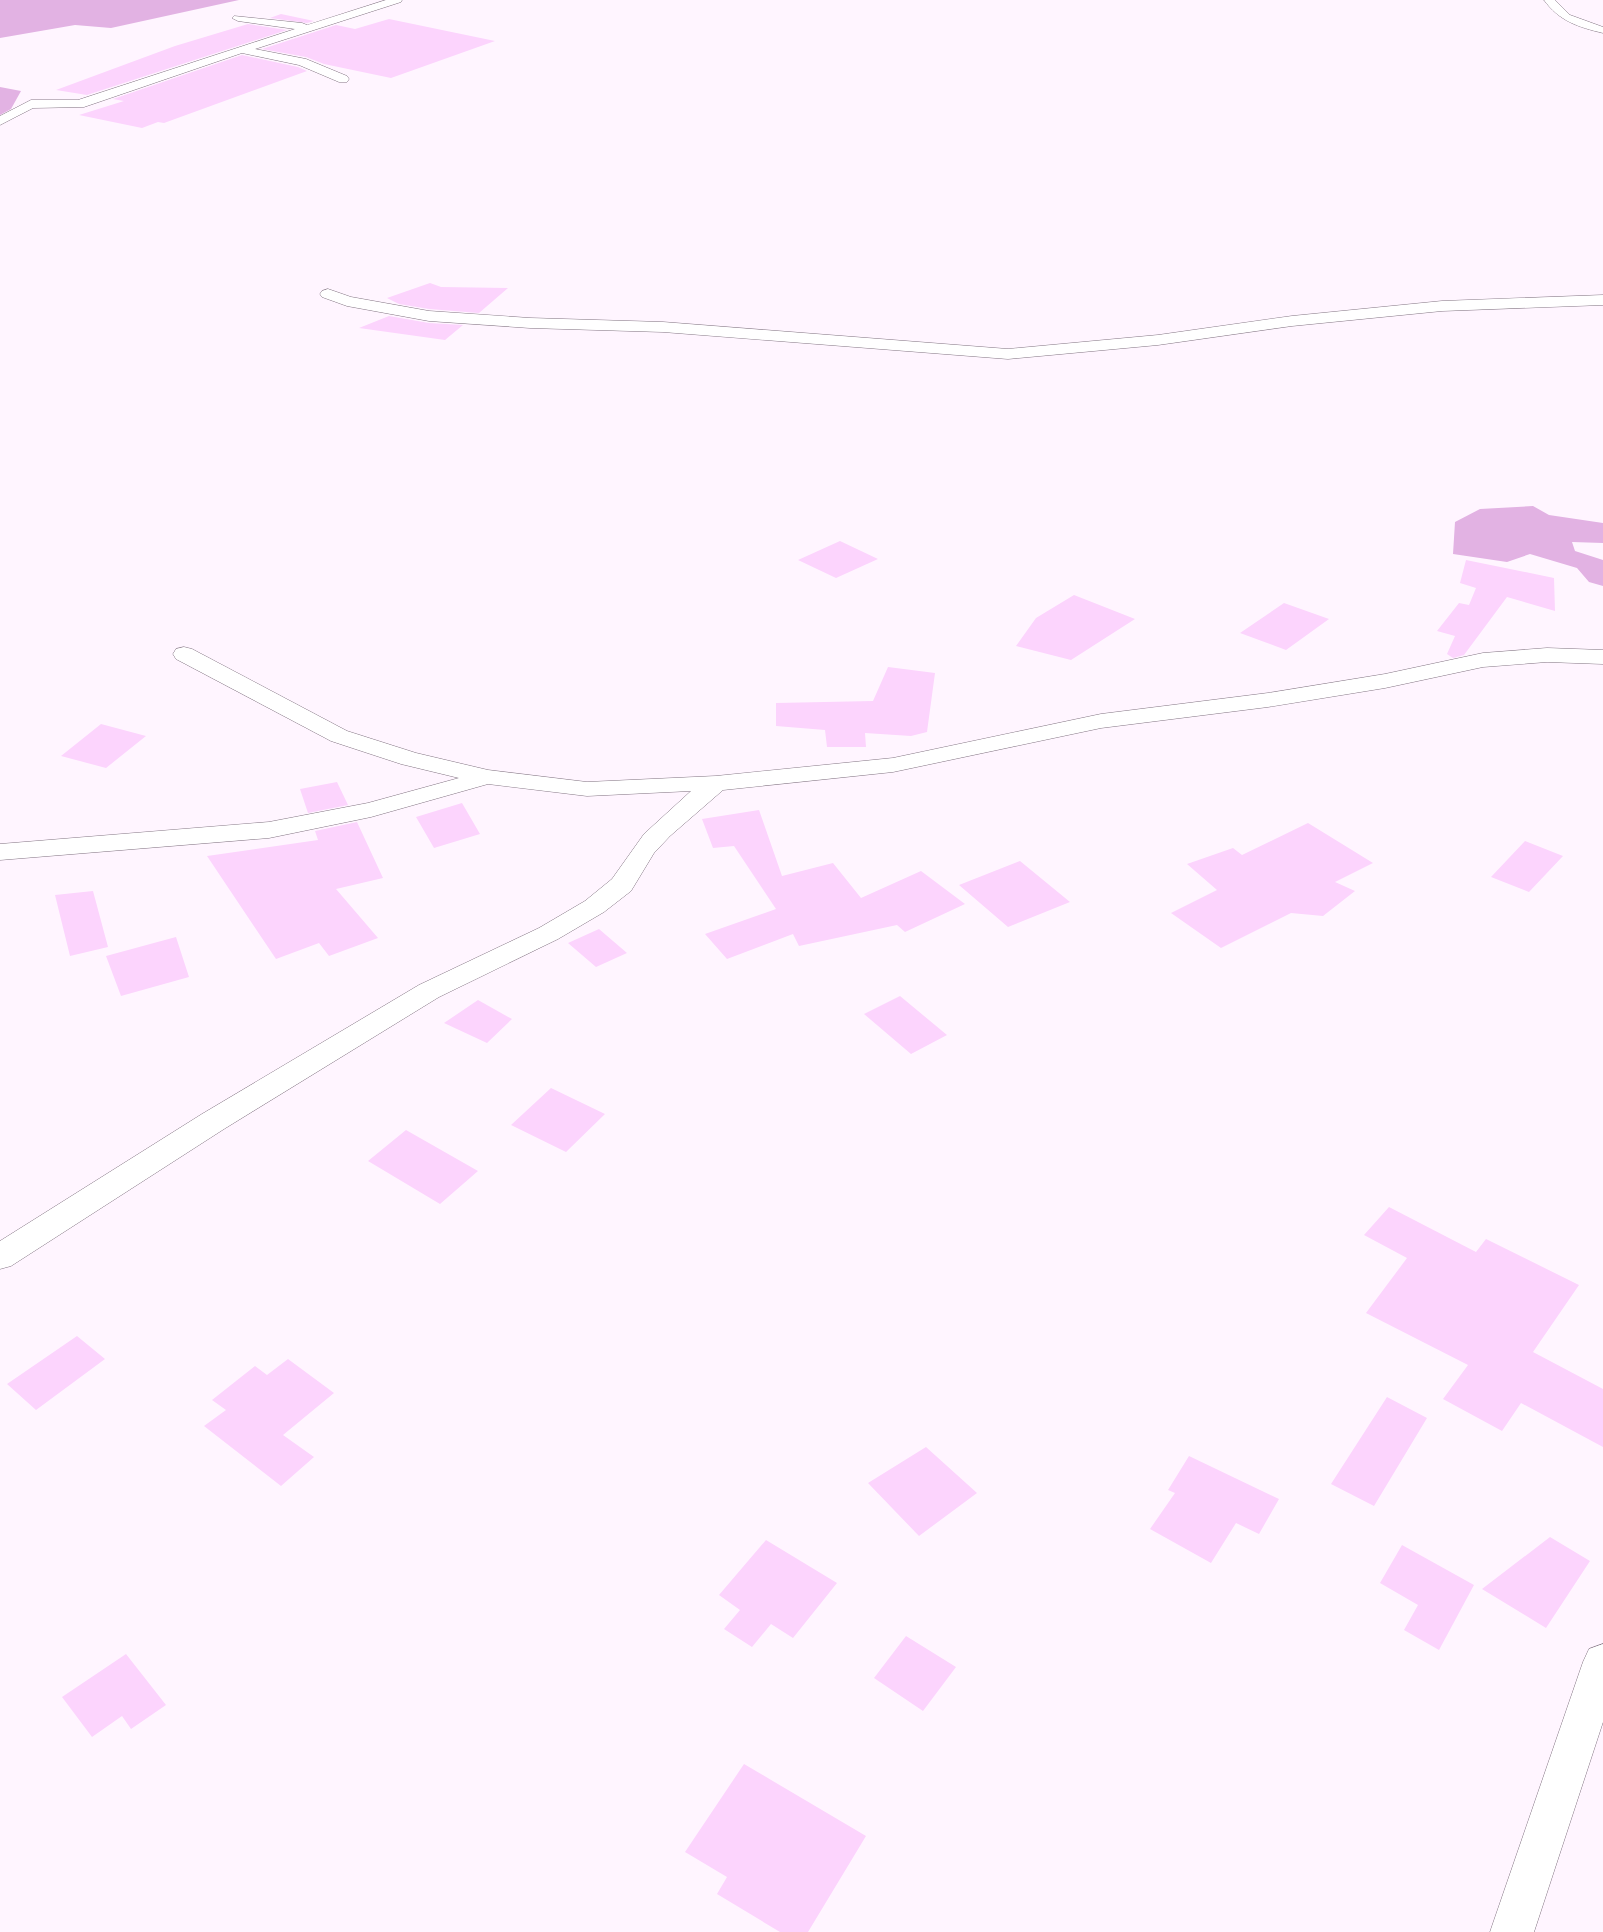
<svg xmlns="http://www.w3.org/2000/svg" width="1603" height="1932" viewBox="0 0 1603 1932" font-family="'PT Sans',sans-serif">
  <rect width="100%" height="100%" fill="#fff5ff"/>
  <path fill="#e2b2e3" d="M0 0H239L111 28 75 25 0 38Z
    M0 87 21 91 11 109 0 115Z
    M1533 506 1549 515 1603 523V543L1572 542 1575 551 1603 560V586L1589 582 1577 568 1530 554 1507 562 1453 554 1455 522 1480 509Z"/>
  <path fill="#fcd4fd" d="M281 14 314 21 307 23 270 18Z
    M389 19 495 41 391 78 324 64 306 57 262 49 336 25 355 29Z
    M248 24 287 30 87 95 56 90 175 46Z
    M242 55 298 67 307 71 164 123 158 122 142 128 79 115 124 101 113 99Z
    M430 283 441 287 508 288 479 313 429 309 399 304 387 298Z
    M389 316 429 323 463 325 445 340 359 328Z
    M840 541 878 559 836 578 798 560Z
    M1466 560 1554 578 1555 611 1507 597 1464 655 1453 658 1447 654 1455 636 1437 631 1459 603 1469 605 1476 588 1460 583Z
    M1074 595 1135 619 1071 660 1016 646 1036 618Z
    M1284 603 1329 619 1286 650 1240 633Z
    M888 667 935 673 927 732 911 736 865 733 866 747H827L825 730 776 726V703L873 701Z
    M101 724 146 736 106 768 61 756Z
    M337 782 348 805 308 813 300 789Z
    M462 803 480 834 434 848 416 817Z
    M759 810 782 876 833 863 861 898 921 871 965 904 905 932 897 925 799 946 793 934 727 959 705 934 776 909 734 846 713 848 702 819Z
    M357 822 383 878 336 889 378 938 329 956 319 943 276 959 207 856 318 840 315 831Z
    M1308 823 1373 863 1335 882 1355 891 1323 916 1291 913 1221 948 1171 913 1217 890 1187 864 1233 848 1242 855Z
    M1525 841 1563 856 1529 892 1491 877Z
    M1020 861 1070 902 1008 927 959 885Z
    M93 891 108 947 70 956 55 895Z
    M599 929 627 953 596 967 568 943Z
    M176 937 189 977 121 996 106 956Z
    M900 996 947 1035 911 1054 864 1014Z
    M478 1000 512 1019 487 1043 444 1023Z
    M551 1088 605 1114 566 1152 511 1125Z
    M406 1130 478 1171 440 1204 368 1161Z
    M1389 1207 1476 1252 1486 1239 1579 1285 1533 1352 1603 1389V1447L1521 1403 1502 1431 1443 1399 1468 1365 1366 1313 1407 1258 1364 1235Z
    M77 1336 105 1359 36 1410 7 1384Z
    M288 1359 334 1393 283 1435 314 1457 281 1486 204 1426 226 1410 212 1400 255 1366 267 1375Z
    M1387 1397 1427 1418 1374 1506 1331 1484Z
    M926 1447 977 1493 919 1536 868 1483Z
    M1189 1456 1279 1499 1259 1534 1236 1523 1211 1563 1150 1529 1175 1493 1168 1490Z
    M1550 1537 1590 1561 1546 1628 1482 1589Z
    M766 1540 837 1583 793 1638 771 1624 752 1647 724 1629 740 1610 719 1595Z
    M1402 1545 1474 1585 1439 1650 1404 1630 1418 1605 1380 1583Z
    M906 1636 956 1667 923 1711 874 1678Z
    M126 1654 166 1705 131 1729 122 1716 92 1737 62 1697Z
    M744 1764 866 1836 808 1932H780L717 1894 727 1877 685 1852Z"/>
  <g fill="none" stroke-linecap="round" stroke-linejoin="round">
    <g stroke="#827482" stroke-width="1">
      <path id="minor" d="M386 0H402L401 2 255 49 306 59 347 76 349 79 347 82H339L299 65 242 53 84 107 33 108 0 125V116L31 100H78L295 29 238 21 232 18 234 16 302 23 307 25Z
        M1544 0H1555L1570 15 1603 27V33C1578 27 1559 21 1544 0Z
        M328 289 351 297 429 311 530 318 663 322 1008 349 1158 335 1292 316 1442 301 1603 295V305L1442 311 1292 326 1158 345 1008 359 663 332 530 328 429 321 347 306 322 297 320 294 322 291Z
        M184 647 192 649 347 731 416 753 488 770 587 782 716 776 893 758 1101 714 1268 693 1385 674 1483 653 1547 648 1603 650V664L1547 662 1483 667 1385 688 1268 707 1101 728 893 772 723 790 670 836 654 853 631 891 604 912 558 939 439 997 224 1129 11 1266 0 1269V1241L202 1114 419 985 539 928 585 901 612 879 644 834 691 791 587 796 488 784 371 817 269 838 0 860V844L269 822 368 803 459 778 401 764 331 741 176 659 173 654 176 649Z
        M1603 1644V1722L1534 1932H1490L1583 1662 1589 1649Z"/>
    </g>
    <use href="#minor" fill="#fff" fill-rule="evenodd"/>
  </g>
</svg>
